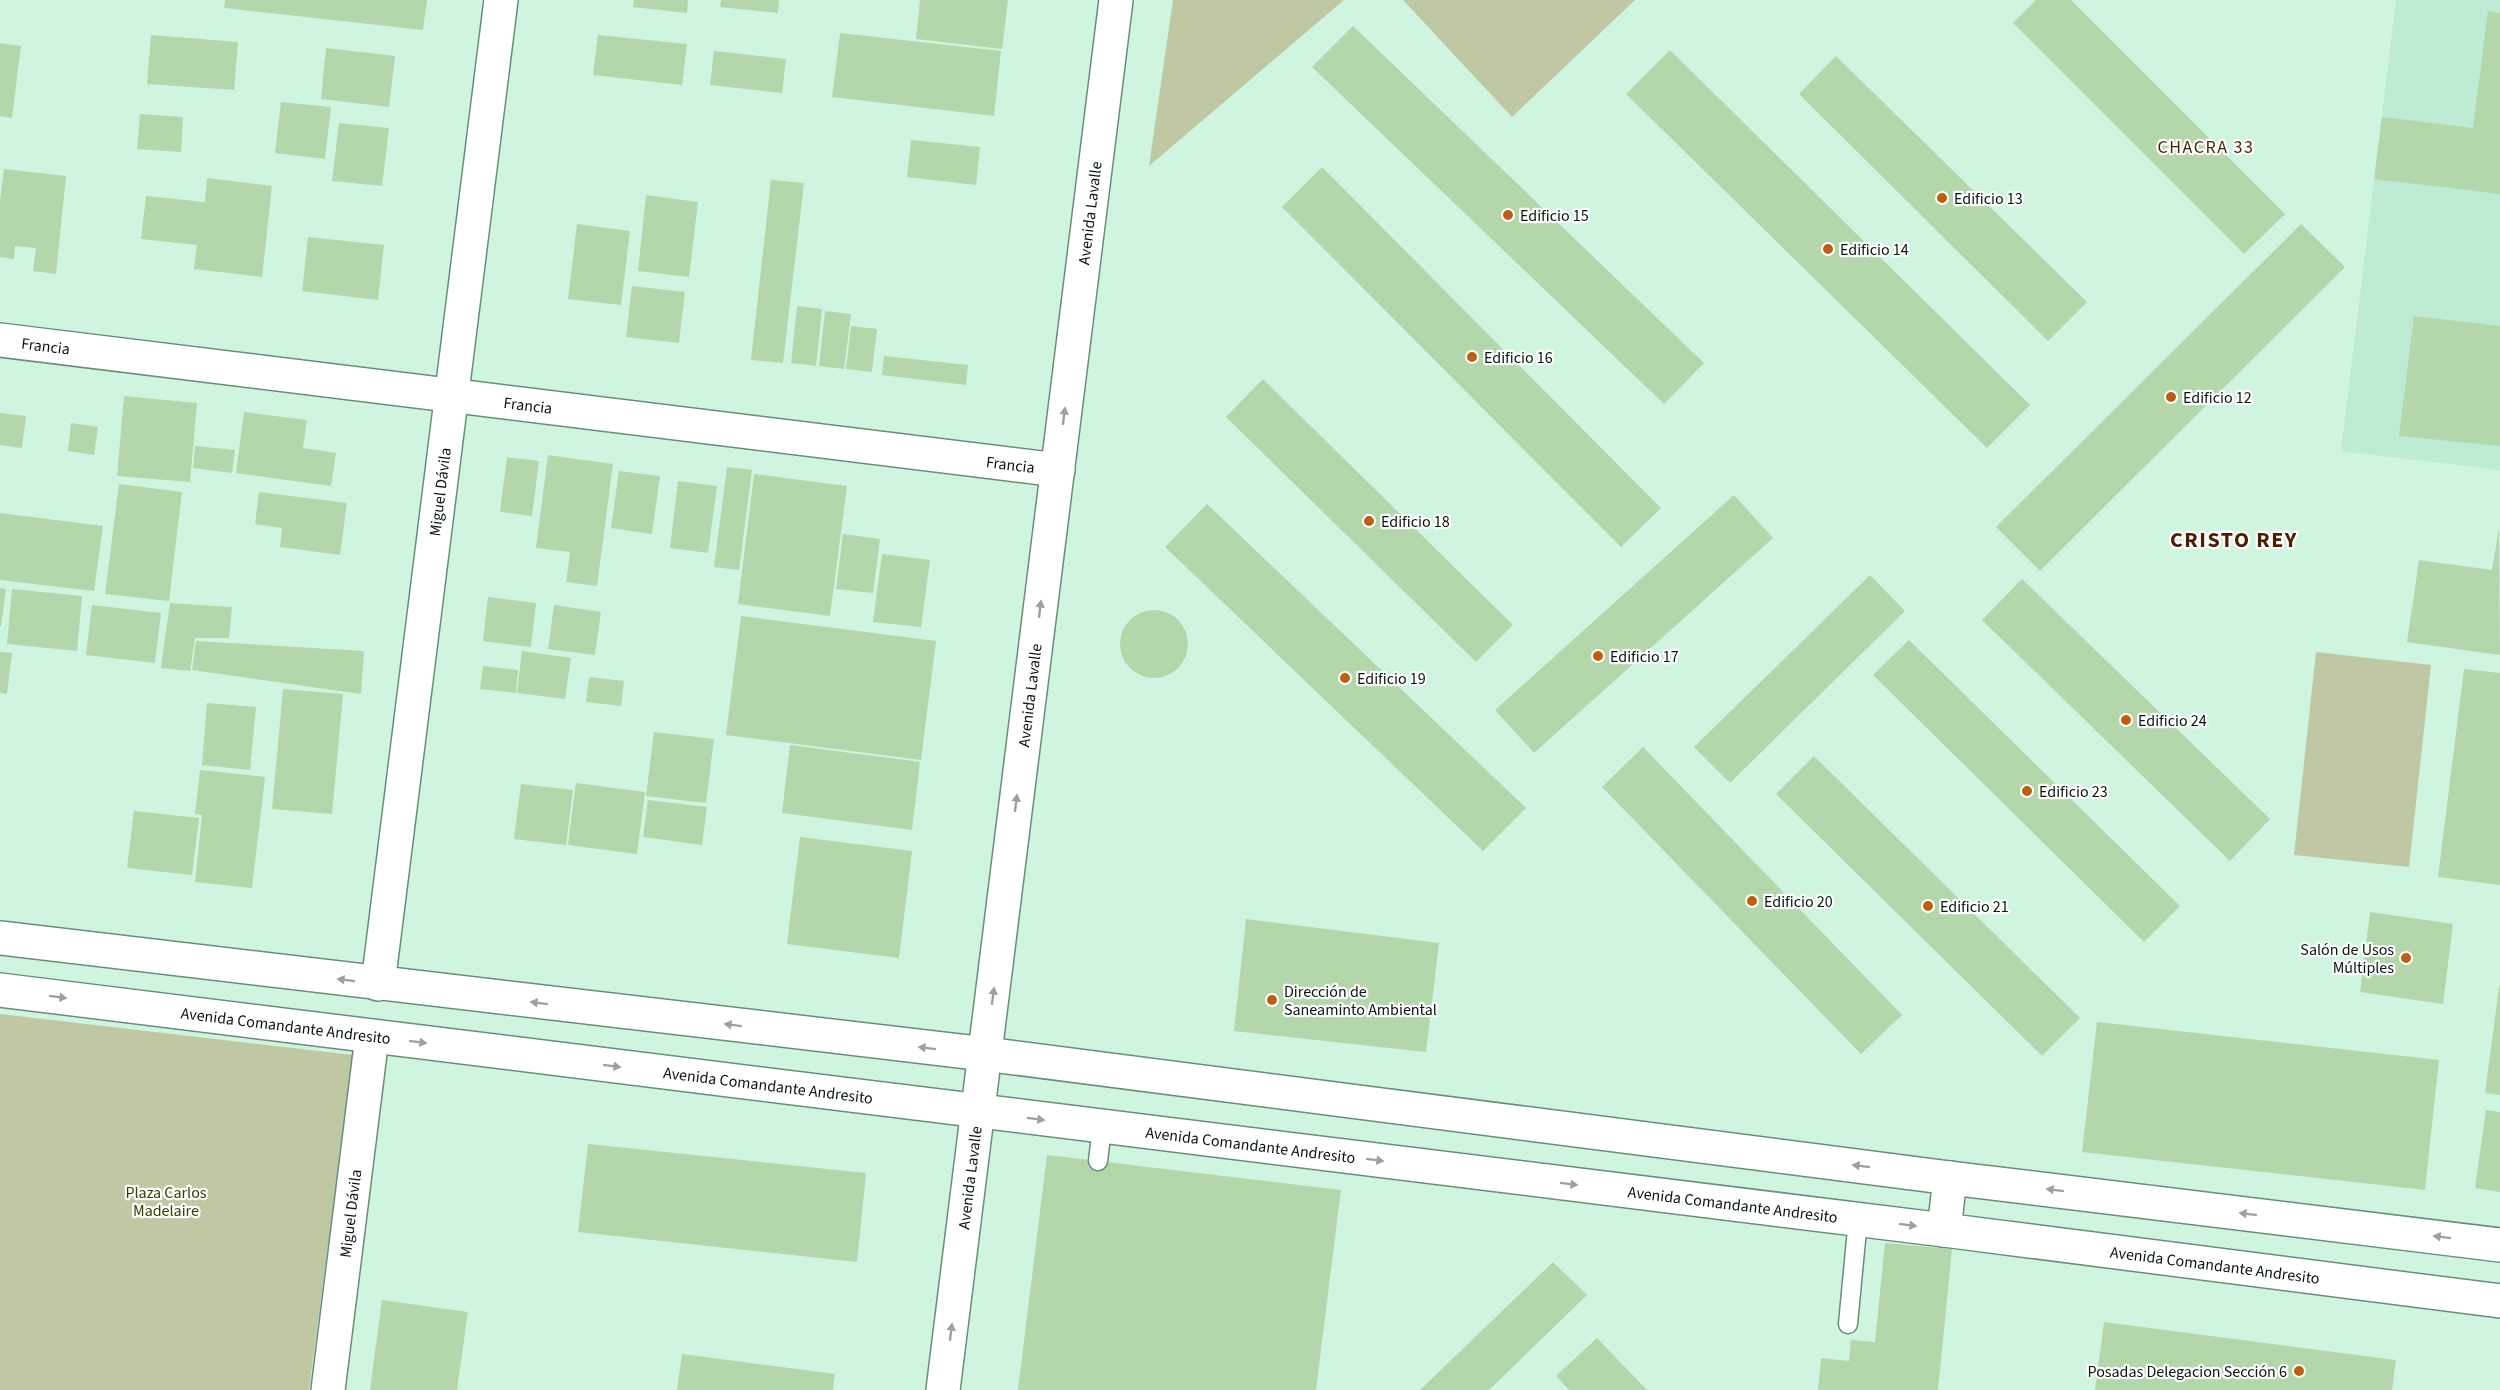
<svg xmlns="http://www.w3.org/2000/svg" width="2500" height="1390" viewBox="0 0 2500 1390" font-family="'Source Sans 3',sans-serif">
  <rect width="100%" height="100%" fill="#cff5e0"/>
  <path fill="#bdebd3" d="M2396 0H2500V470L2341 451Z"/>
  <path fill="#bfc8a3" d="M1173 0H1344L1149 166Z
    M1403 0H1635L1512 117Z
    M2316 652 2431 665 2409 867 2294 855Z
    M0 1014 353 1055 309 1390H0Z"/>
  <path fill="#b3d7aa" d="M225 0H427L423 30 224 8Z
    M634 0H688L687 13 633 7Z
    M721 0H779L778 13 720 7Z
    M920 0H1008L1002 49 916 39Z
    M2036 0H2071L2285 214 2244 254 2013 23Z
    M2488 11 2500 13V194L2374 179 2382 117 2473 128Z
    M1353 26 1704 363 1664 404 1312 67Z
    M840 33 1001 51 994 116 832 97Z
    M151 35 238 42 234 90 147 84Z
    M598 35 687 44 682 85 593 75Z
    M0 43 21 46 12 118 0 116Z
    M326 48 395 56 389 107 321 99Z
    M1670 50 2030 405 1987 448 1626 94Z
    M714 51 786 59 782 93 710 85Z
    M1836 56 2087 302 2048 341 1799 94Z
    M281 102 331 107 325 159 275 153Z
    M140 114 183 117 181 152 137 149Z
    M339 123 389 128 382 186 332 181Z
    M911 140 980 147 976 185 907 177Z
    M1322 167 1661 508 1621 547 1282 207Z
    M4 169 66 176 56 274 33 271 36 248 15 246 14 259 0 257V200Z
    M207 178 272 186 262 277 194 269 197 245 141 239 146 196 205 202Z
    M771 180 804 183 783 363 751 360Z
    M646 195 698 202 689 277 638 271Z
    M577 224 630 231 621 305 568 299Z
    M2301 224 2345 267 2040 571 1996 527Z
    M308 237 384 245 378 300 302 291Z
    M632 286 685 292 679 343 626 337Z
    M797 306 822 309 816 366 791 363Z
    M825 311 851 314 844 369 819 366Z
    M2414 316 2500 326V446L2399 436Z
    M851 326 877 329 872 372 846 369Z
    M884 356 968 365 966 385 882 375Z
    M1263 379 1513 625 1476 662 1226 417Z
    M124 396 197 403 190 482 117 476Z
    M244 412 307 420 303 448 336 453 331 486 236 473Z
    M0 413 26 416 22 448 0 445Z
    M71 423 98 427 94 455 68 451Z
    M195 446 235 450 232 473 193 468Z
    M548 455 613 464 597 586 566 582 570 552 536 548Z
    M507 457 539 461 532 516 500 512Z
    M727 467 752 470 739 570 714 567Z
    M619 471 660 476 652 534 611 528Z
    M754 474 847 486 830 616 738 604Z
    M678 481 717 486 708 553 670 548Z
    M119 484 182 492 169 601 105 594Z
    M259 492 347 503 340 555 280 547 282 528 255 524Z
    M1734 495 1773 538 1534 753 1495 710Z
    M1207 504 1526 808 1483 851 1165 547Z
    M0 513 103 526 94 591 0 580Z
    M2499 528 2500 655 2407 642 2419 560 2492 570Z
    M843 534 880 539 873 593 836 589Z
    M882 554 930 560 921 627 873 622Z
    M1870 575 1905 611 1730 783 1694 747Z
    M2022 579 2270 819 2230 861 1982 620Z
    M0 588 6 589 1 626H0Z
    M12 589 82 596 77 651 7 644Z
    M488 597 536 603 531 647 483 641Z
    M170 603 232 607 229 638H195L190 671 161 668Z
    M92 605 161 613 155 663 86 655Z
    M554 605 601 612 595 655 548 649Z
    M1120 644a34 34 0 1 1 68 0a34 34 0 1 1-68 0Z
    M741 616 936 641 921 760 726 735Z
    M1909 640 2180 906 2144 942 1873 675Z
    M196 641 364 651 361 694 192 670Z
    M522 651 571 658 565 699 517 693Z
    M0 652 12 653 7 694 0 693Z
    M483 666 518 670 516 693 480 689Z
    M2464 669 2500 673V885L2438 877Z
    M589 677 624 681 621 706 586 702Z
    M283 689 343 694 332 814 272 809Z
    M207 703 256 707 250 770 202 765Z
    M654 732 714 739 706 803 646 796Z
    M790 745 920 762 912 830 782 813Z
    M1643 747 1902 1015 1861 1054 1602 787Z
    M1814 756 2080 1018 2042 1056 1776 794Z
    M200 770 265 777 252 888 195 882 202 815 195 814Z
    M576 783 645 792 637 854 568 845Z
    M521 784 573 790 566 845 514 839Z
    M648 800 707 807 702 845 643 837Z
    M134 811 199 818 192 875 127 868Z
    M800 837 912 851 899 958 787 944Z
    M2370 912 2453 924 2443 1004 2360 992Z
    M1246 919 1439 943 1426 1052 1234 1031Z
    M2499 987H2500V1095L2485 1093Z
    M2097 1022 2439 1060 2425 1190 2082 1152Z
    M2486 1110 2500 1112V1192L2475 1188Z
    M588 1144 866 1173 857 1262 578 1232Z
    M1047 1155 1341 1190 1316 1390H1018Z
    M1885 1243 1952 1249 1938 1390H1818L1821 1358 1849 1361 1851 1340 1875 1342Z
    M1553 1262 1587 1295 1489 1390H1420Z
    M382 1300 468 1312 457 1390H370Z
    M2104 1322 2396 1360 2392 1390H2095Z
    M1597 1338 1647 1390H1569L1556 1376Z
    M682 1354 835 1374 833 1390H677Z"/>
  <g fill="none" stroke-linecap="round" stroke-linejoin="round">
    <g stroke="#698d7a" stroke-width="21">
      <path id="lane" d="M1098 1161 1102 1127
        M1848 1324 1858 1219"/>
    </g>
    <g stroke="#698d7a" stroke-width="36">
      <g id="street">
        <path id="s1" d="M0 340 1058 470"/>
        <path id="s2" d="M378 984 501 0"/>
        <path d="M1944 1230 1950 1178"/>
        <path id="s3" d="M328 1390 372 1037"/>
      </g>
    </g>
    <g stroke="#698d7a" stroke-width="36">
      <g id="secondary">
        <path d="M0 938 985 1054 1950 1178 2500 1245"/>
        <path id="s4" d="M0 990 1944 1230 2500 1301"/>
      </g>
    </g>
    <g stroke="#698d7a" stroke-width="36">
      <g id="primary">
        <path id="s5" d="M943 1390 1116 0"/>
      </g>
    </g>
    <use href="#lane" stroke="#fff" stroke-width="18"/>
    <use href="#street" stroke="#fff" stroke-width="33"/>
    <use href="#secondary" stroke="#fff" stroke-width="33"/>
    <use href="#primary" stroke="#fff" stroke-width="33"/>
  </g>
  <defs><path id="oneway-solid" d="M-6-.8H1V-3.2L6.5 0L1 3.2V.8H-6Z" transform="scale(1.5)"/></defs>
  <g fill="#9ca19f">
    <use href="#oneway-solid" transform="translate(1064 416) rotate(-83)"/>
    <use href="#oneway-solid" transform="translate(1040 609) rotate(-83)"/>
    <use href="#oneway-solid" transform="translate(1016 803) rotate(-83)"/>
    <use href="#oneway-solid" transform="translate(346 980) rotate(-173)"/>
    <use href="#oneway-solid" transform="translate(993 996) rotate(-83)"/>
    <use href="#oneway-solid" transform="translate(58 997) rotate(7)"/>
    <use href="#oneway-solid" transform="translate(539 1003) rotate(-173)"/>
    <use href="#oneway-solid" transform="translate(733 1025) rotate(-173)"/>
    <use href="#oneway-solid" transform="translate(418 1042) rotate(7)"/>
    <use href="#oneway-solid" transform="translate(927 1048) rotate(-173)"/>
    <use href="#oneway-solid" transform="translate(612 1066) rotate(7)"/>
    <use href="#oneway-solid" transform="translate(1036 1119) rotate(7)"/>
    <use href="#oneway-solid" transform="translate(1375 1160) rotate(7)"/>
    <use href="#oneway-solid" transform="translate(1861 1166) rotate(-173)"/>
    <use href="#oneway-solid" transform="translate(1569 1184) rotate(7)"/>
    <use href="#oneway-solid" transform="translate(2055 1190) rotate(-173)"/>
    <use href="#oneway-solid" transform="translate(2248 1214) rotate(-173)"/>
    <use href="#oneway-solid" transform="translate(1908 1225) rotate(7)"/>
    <use href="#oneway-solid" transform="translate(2442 1237) rotate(-173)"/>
    <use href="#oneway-solid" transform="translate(951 1332) rotate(-83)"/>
  </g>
  <g fill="#bd5e14" stroke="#fff" stroke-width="2">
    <circle cx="1942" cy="198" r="6"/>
    <circle cx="1508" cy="215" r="6"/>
    <circle cx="1828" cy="249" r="6"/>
    <circle cx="1472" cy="357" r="6"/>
    <circle cx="2171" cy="397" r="6"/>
    <circle cx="1369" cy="521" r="6"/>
    <circle cx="1598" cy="656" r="6"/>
    <circle cx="1345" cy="678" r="6"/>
    <circle cx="2126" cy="720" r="6"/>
    <circle cx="2027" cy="791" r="6"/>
    <circle cx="1752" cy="901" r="6"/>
    <circle cx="1928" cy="906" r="6"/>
    <circle cx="2406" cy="958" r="6"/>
    <circle cx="1272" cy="1000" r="6"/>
    <circle cx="2299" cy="1371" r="6"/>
  </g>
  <g text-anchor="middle" stroke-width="4.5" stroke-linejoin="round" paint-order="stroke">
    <g font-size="16" fill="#08150f" stroke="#fff" text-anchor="start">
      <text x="1954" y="204">Edificio 13</text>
      <text x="1520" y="221">Edificio 15</text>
      <text x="1840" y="255">Edificio 14</text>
      <text x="1484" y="363">Edificio 16</text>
      <text x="2183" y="403">Edificio 12</text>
      <text x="1381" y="527">Edificio 18</text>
      <text x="1610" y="662">Edificio 17</text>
      <text x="1357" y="684">Edificio 19</text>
      <text x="2138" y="726">Edificio 24</text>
      <text x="2039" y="797">Edificio 23</text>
      <text x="1764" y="907">Edificio 20</text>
      <text x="1940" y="912">Edificio 21</text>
      <text x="2394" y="955" text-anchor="end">Salón de Usos<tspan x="2394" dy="18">Múltiples</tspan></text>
      <text x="1284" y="997">Dirección de<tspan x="1284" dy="18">Saneaminto Ambiental</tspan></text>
      <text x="2287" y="1377" text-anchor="end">Posadas Delegacion Sección 6</text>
    </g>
    <g font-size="16" fill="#08150f" stroke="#fff">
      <text dy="6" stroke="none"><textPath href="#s5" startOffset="1186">Avenida Lavalle</textPath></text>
      <text dy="6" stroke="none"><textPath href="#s1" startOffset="46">Francia</textPath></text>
      <text dy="6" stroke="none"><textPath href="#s1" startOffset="532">Francia</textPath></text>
      <text dy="6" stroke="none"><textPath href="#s1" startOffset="1018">Francia</textPath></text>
      <text dy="6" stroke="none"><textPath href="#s2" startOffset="496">Miguel Dávila</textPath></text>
      <text dy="6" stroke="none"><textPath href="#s5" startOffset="700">Avenida Lavalle</textPath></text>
      <text dy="6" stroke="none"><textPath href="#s4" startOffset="288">Avenida Comandante Andresito</textPath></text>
      <text dy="6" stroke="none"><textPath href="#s4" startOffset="774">Avenida Comandante Andresito</textPath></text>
      <text dy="6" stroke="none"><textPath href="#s4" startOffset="1260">Avenida Comandante Andresito</textPath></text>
      <text dy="6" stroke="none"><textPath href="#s5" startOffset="214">Avenida Lavalle</textPath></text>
      <text dy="6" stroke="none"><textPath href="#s4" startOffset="1746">Avenida Comandante Andresito</textPath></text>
      <text dy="6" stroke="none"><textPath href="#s3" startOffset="178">Miguel Dávila</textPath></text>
      <text dy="6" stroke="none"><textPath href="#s4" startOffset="2232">Avenida Comandante Andresito</textPath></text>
    </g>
    <g font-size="16" fill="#363f00" stroke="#fff">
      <text x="166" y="1198">Plaza Carlos<tspan x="166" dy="18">Madelaire</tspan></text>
    </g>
    <g font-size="18" letter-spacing="1.5" fill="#4b1f00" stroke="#fff">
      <text x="2206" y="153">CHACRA 33</text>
    </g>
    <g font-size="22" font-weight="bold" letter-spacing="1.5" fill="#4b1f00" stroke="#fff">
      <text x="2234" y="547">CRISTO REY</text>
    </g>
  </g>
</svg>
